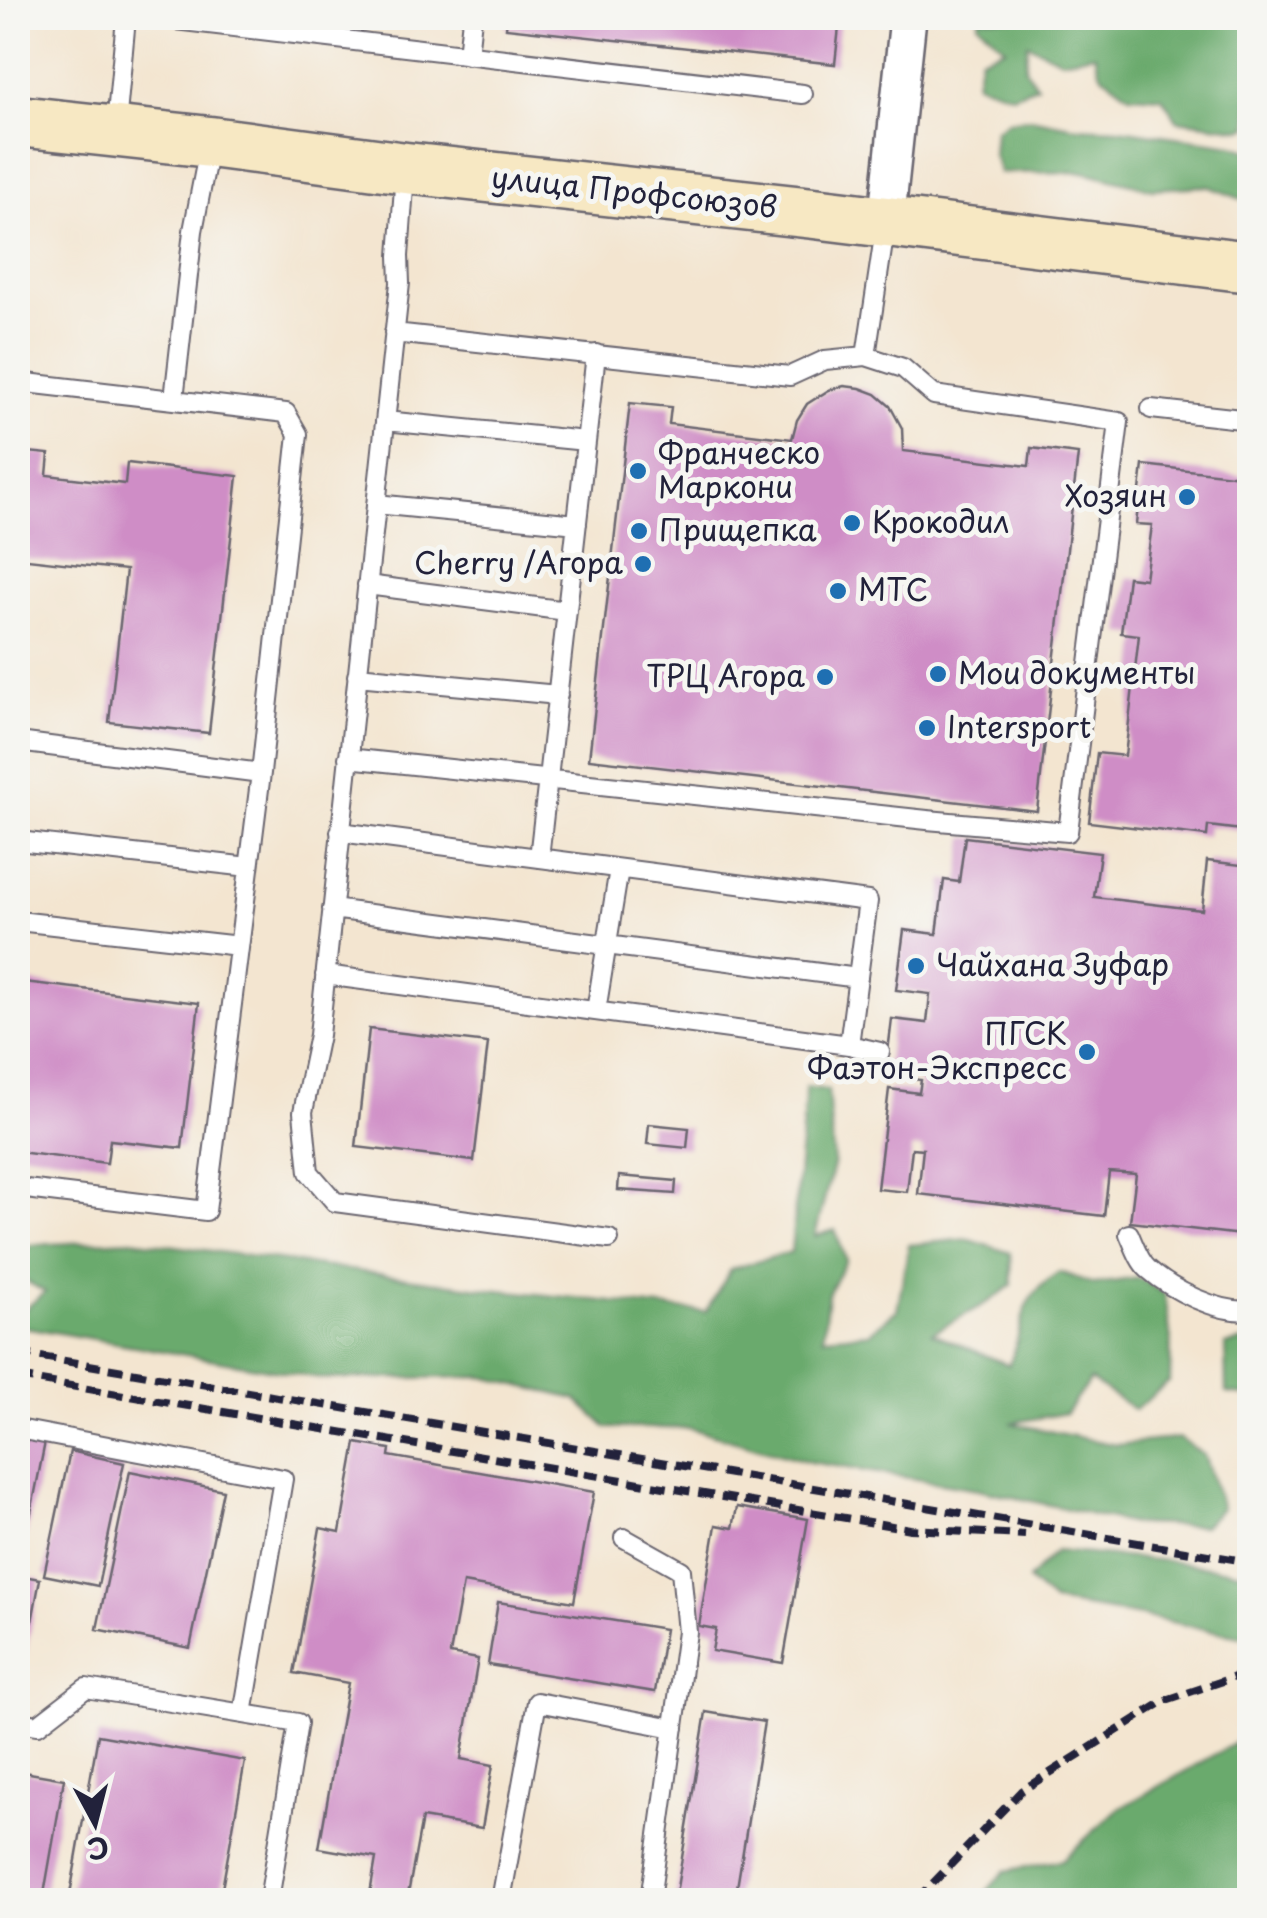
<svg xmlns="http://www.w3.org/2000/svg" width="1267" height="1918" viewBox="0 0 1267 1918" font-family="'Playpen Sans',sans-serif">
  <rect width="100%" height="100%" fill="#f6f6f2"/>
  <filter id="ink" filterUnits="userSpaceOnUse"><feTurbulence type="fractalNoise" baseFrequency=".01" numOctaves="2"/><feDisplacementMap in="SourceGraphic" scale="20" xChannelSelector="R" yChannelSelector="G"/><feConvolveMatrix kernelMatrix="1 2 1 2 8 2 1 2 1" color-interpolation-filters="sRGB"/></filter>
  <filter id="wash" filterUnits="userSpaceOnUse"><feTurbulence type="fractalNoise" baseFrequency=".0048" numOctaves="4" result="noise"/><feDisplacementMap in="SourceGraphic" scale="40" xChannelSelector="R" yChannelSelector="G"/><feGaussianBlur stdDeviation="2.25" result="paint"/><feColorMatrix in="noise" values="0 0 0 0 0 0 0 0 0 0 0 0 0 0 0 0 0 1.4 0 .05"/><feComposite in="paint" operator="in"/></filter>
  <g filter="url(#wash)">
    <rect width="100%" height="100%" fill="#f3e5d0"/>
    <path fill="#6aaa6d" stroke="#466654" stroke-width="2.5" d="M979 18H1249V127L1243 129 1177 120 1162 97 1129 95 1101 74 1095 54 1061 60 1028 44 1025 68 1037 86 1012 95 976 83 980 58 1005 48 978 23Z
      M1030 118 1076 127 1119 129 1233 145 1249 150V202L1207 186 1152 189 1083 172 1000 173 993 155 995 130 1008 121Z
      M806 1087 828 1090 834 1162 815 1236 835 1230 846 1260 828 1294 823 1337 869 1333 897 1310 909 1245 967 1239 1011 1253 1012 1285 990 1301 932 1333 1009 1365C1026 1323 1015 1301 1059 1272L1094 1284 1139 1278 1165 1294 1171 1340 1170 1381 1135 1410 1090 1380 1066 1413 1011 1423 1116 1445 1179 1438 1204 1455 1222 1508 1203 1526 1133 1524 978 1489 810 1462 689 1428H607L576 1399 483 1377 325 1379 18 1326V1315L45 1292 18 1277V1266L29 1245 132 1240 480 1288 706 1312 731 1269 791 1252Z
      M1249 1340V1396L1226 1393 1225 1345Z
      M1056 1551 1168 1561 1249 1573V1638L1141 1616 1053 1602 1028 1580Z
      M1249 1735V1900H979L1005 1871 1062 1860 1117 1810Z"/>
    <g id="blocks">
      <path fill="#cf8dc6" d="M507 18H840L835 64 506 28Z
        M844 386 860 388 876 394 890 406 902 428 903 451 1029 466 1031 448 1078 454 1037 811 589 759 630 403 671 407 669 424 792 439 797 420 807 404 829 390Z
        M18 451 49 454 47 475 125 484 127 463 238 476 209 733 109 722 126 570 18 558Z
        M1143 465 1250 477V831L1208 826 1207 836 1089 822 1097 753 1125 756 1139 635 1121 633 1128 577 1145 579 1152 525 1136 524Z
        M965 837 1100 853 1094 897 1202 910 1207 861 1250 866V1236L1130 1222 1136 1174 1109 1172 1104 1216 918 1194 923 1149 912 1148 907 1192 877 1189 889 1089 919 1093 921 1080 885 1076 892 1019 927 1023 930 994 896 990 904 930 937 934 944 880 959 882Z
        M24 982 199 1003 182 1148 110 1140 107 1163 18 1152V1035Z
        M369 1029 488 1043 474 1161 356 1147Z
        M649 1124 689 1128 687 1148 647 1144Z
        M619 1176 676 1181 675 1194 618 1190Z
        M18 1438 45 1442 19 1573H18Z
        M356 1443 390 1449 389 1456 594 1492 574 1602 463 1583 450 1654 478 1659 461 1759 493 1765 482 1828 422 1818 407 1900H369L376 1858 319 1848 348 1683 294 1673 320 1528 340 1532Z
        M70 1451 124 1463 98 1586 44 1575Z
        M130 1471 223 1490 190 1648 97 1629Z
        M737 1507 808 1519 783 1663 712 1651 716 1629 699 1626 716 1525 733 1528Z
        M18 1575 40 1579 23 1670 18 1669Z
        M498 1602 665 1629 655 1692 488 1665Z
        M706 1712 764 1722 735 1900H675Z
        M98 1735 245 1761 220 1900H69Z
        M18 1771 64 1779 43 1900H18Z"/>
    </g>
  </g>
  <g filter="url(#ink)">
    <use href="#blocks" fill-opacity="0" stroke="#6b666f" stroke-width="2.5"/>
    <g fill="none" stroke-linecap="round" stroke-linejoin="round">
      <g stroke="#6b666f" stroke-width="22">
        <path id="lane" d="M158 18 803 94
          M468 55 472 18
          M116 126 126 18
          M405 173 399 256 400 283 319 1035 303 1112 309 1172 335 1202 609 1239
          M866 356 886 223
          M18 382 286 413 298 434 261 773 206 1211 18 1188
          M174 399 193 231 210 143
          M1151 409 1250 420
          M385 421 586 441
          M376 504 577 524
          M367 585 567 611
          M357 676 558 695
          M18 742 261 773
          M348 758 927 820 1068 832 1119 422 934 395 903 368 866 356 825 360 790 376 394 333
          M18 841 249 867
          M539 858 596 354
          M332 909 858 978
          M18 921 239 946
          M325 975 849 1045 868 901 340 832
          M596 1011 619 869
          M849 1045 880 1052
          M1129 1234C1134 1245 1139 1261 1148 1269 1173 1291 1216 1312 1250 1311
          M18 1429 283 1479 243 1714
          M624 1538 681 1570 687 1632 650 1900
          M18 1722 38 1725 86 1688 298 1723 269 1900
          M501 1900 537 1702 674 1728"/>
      </g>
      <g stroke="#6b666f" stroke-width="40">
        <path id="street" d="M886 223 908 18"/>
      </g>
      <g stroke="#6b666f" stroke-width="55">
        <path id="secondary" d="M18 121 210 142 406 168 814 213 1250 267"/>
      </g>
      <use href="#lane" stroke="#fff" stroke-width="18"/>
      <use href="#street" stroke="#fff" stroke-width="35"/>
      <use href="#secondary" stroke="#f7e8c3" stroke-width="50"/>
      <path stroke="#22223b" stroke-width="8" stroke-dasharray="15 8" stroke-linecap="butt" d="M18 1353 1250 1562
        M18 1377 910 1529 1025 1535
        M917 1900 1021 1791 1166 1700 1250 1672"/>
    </g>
  </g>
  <g fill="#1f6fb2" stroke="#f6f6f2" stroke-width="4">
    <circle cx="638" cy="471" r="10"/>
    <circle cx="1187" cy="497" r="10"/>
    <circle cx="852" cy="523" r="10"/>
    <circle cx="639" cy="531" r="10"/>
    <circle cx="643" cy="564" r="10"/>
    <circle cx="838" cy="591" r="10"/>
    <circle cx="938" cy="674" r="10"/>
    <circle cx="825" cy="677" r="10"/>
    <circle cx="927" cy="728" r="10"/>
    <circle cx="916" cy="966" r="10"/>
    <circle cx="1087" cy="1052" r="10"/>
  </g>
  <g text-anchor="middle" stroke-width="10" stroke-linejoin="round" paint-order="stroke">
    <g font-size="30" fill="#22223b" stroke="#f6f6f2">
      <text transform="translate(634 193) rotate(6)" y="10">улица Профсоюзов</text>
    </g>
    <g font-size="30" fill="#22223b" stroke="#f6f6f2" text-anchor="start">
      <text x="658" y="464">Франческо<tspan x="658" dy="34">Маркони</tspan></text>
      <text x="1167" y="507" text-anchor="end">Хозяин</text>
      <text x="872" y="533">Крокодил</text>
      <text x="659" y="541">Прищепка</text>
      <text x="623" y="574" text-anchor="end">Cherry /Агора</text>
      <text x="858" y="601">МТС</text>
      <text x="958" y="684">Мои документы</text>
      <text x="805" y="687" text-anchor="end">ТРЦ Агора</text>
      <text x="947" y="738">Intersport</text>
      <text x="936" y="976">Чайхана Зуфар</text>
      <text x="1067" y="1045" text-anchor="end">ПГСК<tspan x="1067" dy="34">Фаэтон-Экспресс</tspan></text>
    </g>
  </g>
  <rect width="1267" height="1918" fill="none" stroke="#f6f6f2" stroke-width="60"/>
  <g transform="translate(95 1823) rotate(173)" stroke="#f6f6f2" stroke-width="8" paint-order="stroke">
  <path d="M0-8L18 38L0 25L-18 38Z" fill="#22223b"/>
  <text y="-15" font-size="28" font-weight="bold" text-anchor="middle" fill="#22223b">С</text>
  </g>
</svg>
